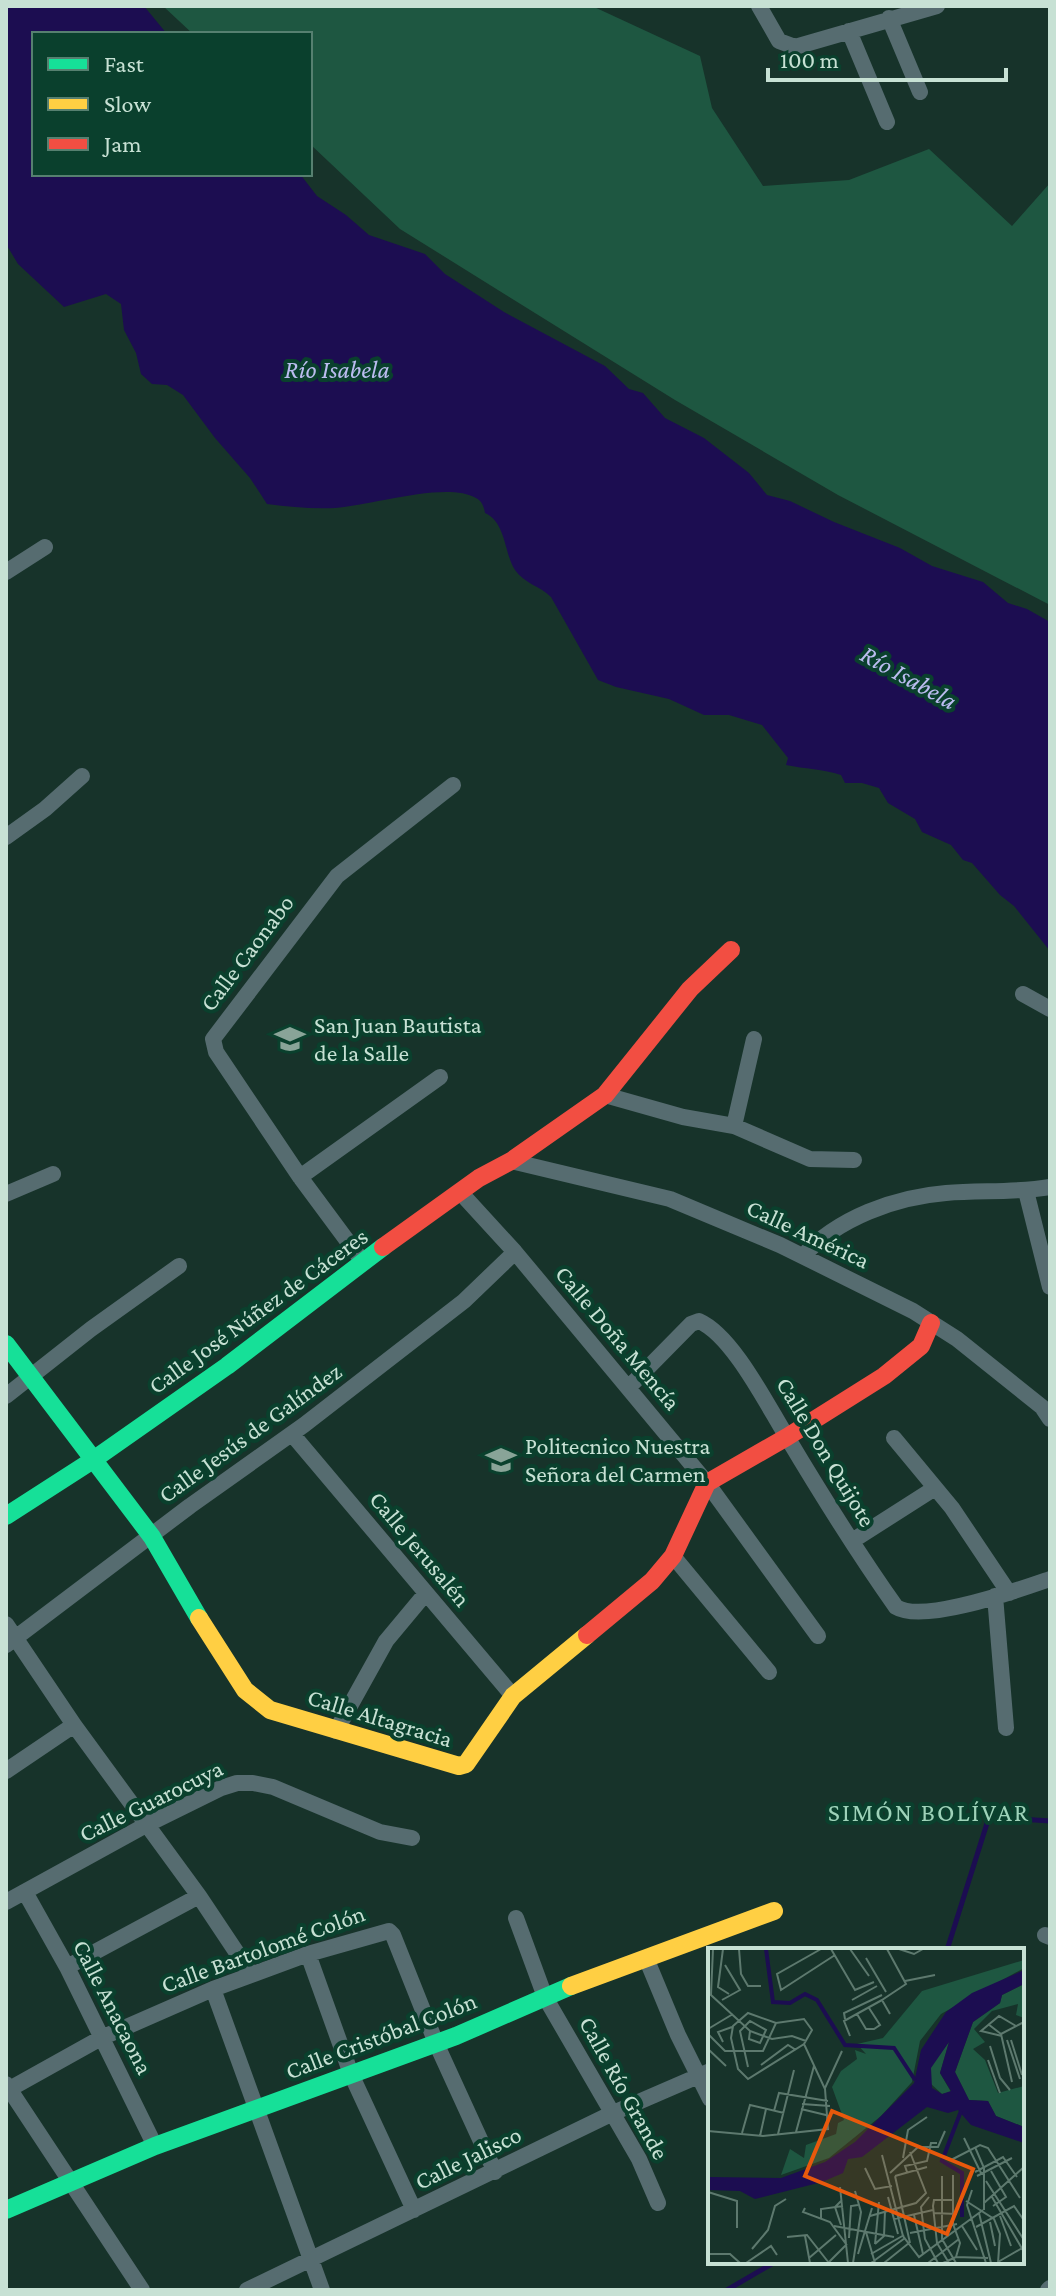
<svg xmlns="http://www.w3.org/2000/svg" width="1056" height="2296" viewBox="0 0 1056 2296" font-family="'Crimson Pro',serif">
  <rect width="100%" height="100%" fill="#17332a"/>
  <path fill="#1e5741" d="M163 6H592L700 56 712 108 763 186 849 180 929 149 1012 226 1050 183V605L838 495 675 400 400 229 310 144V34H193Z"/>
  <path fill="#1c0d51" d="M6 6H144L167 34H34V174H300L317 196 346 215 369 235 425 254 445 274 504 312 605 366 629 389 643 393 665 418 704 438 749 473 767 495 790 501 834 522 900 548 932 566 983 582 1008 603 1027 609 1050 622V951L1014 906 1000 895 972 863 963 860 951 845 922 832 915 819 888 803 879 788 862 783H845L841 775C823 769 805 769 786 765L788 758 762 725 729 715H704L669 699 616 687 598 680 551 597C540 586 525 584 515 570 504 553 506 522 485 513 484 507 482 501 476 498 446 481 370 506 335 508 312 509 290 507 267 504L250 478 215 438 183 395 167 385 152 384 141 374 136 353 124 330 121 304 106 294 64 307 18 264 6 244Z"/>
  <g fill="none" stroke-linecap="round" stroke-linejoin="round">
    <path stroke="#1c0d51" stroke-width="5" d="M947 1950 989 1817 1050 1821
      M727 2290 775 2262"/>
    <path stroke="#566c70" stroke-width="16" d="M759 6 779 41 795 47 937 6
      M889 18 920 92
      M849 31 887 122
      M6 572 45 547
      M6 837 45 809 82 776
      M1023 994 1050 1009
      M605 1095 683 1117 734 1126 810 1159 854 1160
      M734 1126 754 1039
      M511 1161 670 1199 780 1245 913 1311 957 1339 1042 1407 1050 1419
      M300 1177 440 1077
      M1026 1191 1050 1287
      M460 1192 515 1252 707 1483 818 1636
      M6 1194 53 1174
      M803 1256C838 1218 895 1197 946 1193 981 1190 1015 1193 1050 1187
      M363 1262 300 1177 216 1052 213 1039 337 876 453 785
      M628 1388 691 1324 699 1321C733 1336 767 1405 787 1437 821 1494 857 1552 896 1607 923 1624 1018 1590 1050 1579
      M6 1396 91 1329 179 1266
      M292 1434 513 1696
      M894 1438 952 1508 1009 1593
      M852 1541 935 1488
      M673 1556 769 1672
      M995 1596 1006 1728
      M6 1624 74 1725 199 1896 251 1974
      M6 1645 190 1506 304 1425 464 1301 515 1252
      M336 1731 386 1641 426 1593
      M6 1771 74 1725
      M25 1892 67 1967 155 2146
      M6 1902 146 1825 221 1788 237 1783H253L273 1787 380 1832 412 1838
      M516 1918 545 1997 639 2159 658 2203
      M1045 1935 1050 1937
      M308 1954 351 2074 414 2210
      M646 1958 678 2035 710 2099
      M67 1967 199 1896
      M213 1989 322 2290
      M6 2084 142 2290
      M6 2091 101 2038 213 1989 308 1954 389 1931 393 1935 436 2043 495 2172
      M247 2290 613 2113 710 2071
      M1048 2290 1050 2288"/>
    <path stroke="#16e098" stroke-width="18" d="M6 1344 152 1537 199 1618
      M6 1516 93 1460 227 1366 383 1247
      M6 2210 155 2146 456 2036 571 1986"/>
    <path stroke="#ffcf43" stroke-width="18" d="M199 1618 245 1690 270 1710 459 1766 466 1764 513 1696 587 1635
      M571 1986 774 1911"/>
    <path stroke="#f24e42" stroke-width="18" d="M383 1247 479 1178 511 1161 605 1095 690 989 731 950
      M587 1635 652 1581 673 1556 707 1483 787 1437 884 1376 921 1346 931 1323"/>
  </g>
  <defs>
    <g id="school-bare" transform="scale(2.4)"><path d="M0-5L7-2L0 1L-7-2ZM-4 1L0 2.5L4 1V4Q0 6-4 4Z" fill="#89a498" stroke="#0a402d" stroke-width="2.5" paint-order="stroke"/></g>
  </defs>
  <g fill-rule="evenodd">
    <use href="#school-bare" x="290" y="1039"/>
    <use href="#school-bare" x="501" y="1460"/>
  </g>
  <g text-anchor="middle" stroke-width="8" stroke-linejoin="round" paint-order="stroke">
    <g font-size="24" fill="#c7e1d4" stroke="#0a402d">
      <text transform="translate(247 953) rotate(-53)" y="8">Calle Caonabo</text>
      <text transform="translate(808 1234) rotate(25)" y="8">Calle América</text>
      <text transform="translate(258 1311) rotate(-36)" y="8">Calle José Núñez de Cáceres</text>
      <text transform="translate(618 1338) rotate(50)" y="8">Calle Doña Mencía</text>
      <text transform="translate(250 1433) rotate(-36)" y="8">Calle Jesús de Galíndez</text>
      <text transform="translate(826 1452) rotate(59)" y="8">Calle Don Quijote</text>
      <text transform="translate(420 1549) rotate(50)" y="8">Calle Jerusalén</text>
      <text transform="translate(380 1718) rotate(17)" y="8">Calle Altagracia</text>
      <text transform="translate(151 1801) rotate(-26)" y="8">Calle Guarocuya</text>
      <text transform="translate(263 1949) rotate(-20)" y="8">Calle Bartolomé Colón</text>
      <text transform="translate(113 2007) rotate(63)" y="8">Calle Anacaona</text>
      <text transform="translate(381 2036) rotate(-21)" y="8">Calle Cristóbal Colón</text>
      <text transform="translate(624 2088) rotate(61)" y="8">Calle Río Grande</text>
      <text transform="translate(468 2158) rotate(-26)" y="8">Calle Jalisco</text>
    </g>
    <g font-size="24" fill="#c7e1d4" stroke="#0a402d" text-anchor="start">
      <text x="314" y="1033">San Juan Bautista<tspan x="314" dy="28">de la Salle</tspan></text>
      <text x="525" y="1454">Politecnico Nuestra<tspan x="525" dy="28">Señora del Carmen</tspan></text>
    </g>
    <g font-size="26" font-style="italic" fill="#bbbcf0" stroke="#0a402d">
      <text x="337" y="378">Río Isabela</text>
      <text transform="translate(909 677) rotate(29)" y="9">Río Isabela</text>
    </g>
    <g font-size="26" letter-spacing="2" fill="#9ed2b9" stroke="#0a402d">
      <text x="929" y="1821">SIMÓN BOLÍVAR</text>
    </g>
  </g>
  <g transform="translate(708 1948)">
    <rect width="316" height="316" fill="#17332a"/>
    <path d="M316 12V20L233 66 212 93 204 134 173 168 121 210 73 227 82 201 96 210 98 197 128 186 130 175 136 172 124 139 133 123 149 111 147 102 158 106 149 96 175 90 214 43ZM316 36V70L308 67 310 56 284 63 266 81 277 94 265 101 277 112 290 145 316 138V179L288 168 280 153 261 152 247 124 265 74 292 55 294 47ZM241 94 232 125 243 144 234 146 222 135 223 117Z" fill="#1e5741"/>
    <path d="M316 22V36L294 47 292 55 265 74 247 124 261 152 280 153 288 168 316 179V195L263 177 250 162 240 165 219 159 154 209 140 211 135 225 114 234 47 251 32 243 0 242V229L73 230 117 214 147 194 206 135 213 102 238 64 264 45ZM241 94 232 125 243 143 234 146 224 140 223 120Z" fill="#1c0d51" fill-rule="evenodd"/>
    <path fill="none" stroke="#1c0d51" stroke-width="4" d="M58 1 65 54 82 55 97 46 109 52 137 97 186 100 207 132M253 163 234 213 254 225V269"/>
    <path fill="none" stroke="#5d796e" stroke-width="2" d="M5 1 3 47 42 83 64 91 84 88 98 93M15 1 10 39 21 46M31 1 33 26 40 38H53M113 1 69 26 73 42 127 7M123 1 147 42 166 34M142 1 161 28M179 1 198 36 174 52 182 66M191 1 206 6 215 1M158 10 178 44M197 33 227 27M14 52 32 42 17 17M144 52 169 38M40 65 68 75 96 71 104 82 96 96 40 131 30 121 23 90 25 78ZM149 66 158 81H166L172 77 161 60M137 71 136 65 174 47M280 76 293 86 304 134M0 81 25 66M0 86 17 103H55L68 75M293 86 316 74M142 88 136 73 174 52M294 88 273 83 291 68 308 78M299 92 312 131M303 92 314 127M15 94 10 84 24 79M282 98 292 130 302 142M0 101 18 118M280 112 292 145M53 117 80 97 88 102M40 119 32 83 42 73 58 82 52 95 41 91 42 83M117 140 134 103M94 156 122 158M93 161 122 168M66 163 71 145 120 153M0 183 55 188 120 181 117 141 96 96M88 184 106 118M34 185 42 157 76 165M70 186 86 122M52 188 58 161M256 190 273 225M267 199 276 220V262M174 207 195 288 211 309 275 262M195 210 200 182 219 169M243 212 272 197 280 200 312 250M157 220 167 241 184 238M283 223 298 249 285 258M199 224 197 218 219 213 223 195H229M267 224 295 209 309 229M182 225 210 199H230L237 183M245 227V276L252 295 248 309M187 228 202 295M187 228 219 219M234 228V291L248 315M269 228 304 210M278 233 316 292M132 239 140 315M264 242 259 257 278 315M0 244 29 253V280M180 249 190 286M221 249 213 259 217 291 230 315M284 249 316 304M258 253 286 271 292 286 290 315M276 255 316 219M97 260 95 264 122 274 138 296M225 265 249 266M271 265 283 315M206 267 215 306M162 268 208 255 218 245 202 204M292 268 303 298M113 270V261L135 258M186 271 225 262M282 274 287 298M133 277 127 259 134 252M126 278 186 289M254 278 269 302M268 279 306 258 315 271M158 284 167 315M202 285 249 276M97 288 102 315M79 289 99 287 121 315M141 290 143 258 150 257M167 296 171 254M167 296 176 288 177 263M44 301 60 282 67 258 78 251M0 306H22L32 315M150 306 164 260M163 306 196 287M101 310 128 287M121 314 139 296M290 314 316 299M38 315 63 298 69 307M145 315 153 264 147 243M163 315 197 290M176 315 201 295M220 315 251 291M235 315 248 309 280 310M241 315 229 295 225 258 226 252H244"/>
    <path fill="#e8590c" fill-opacity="0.15" stroke="#e8590c" stroke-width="4" d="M124 163 265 221 239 286 97 228Z"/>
    <rect width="316" height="316" fill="none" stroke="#c7e1d4" stroke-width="4"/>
  </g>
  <rect width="1056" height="2296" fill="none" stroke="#c7e1d4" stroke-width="16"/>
  <rect x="32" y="32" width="280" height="144" fill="#0a402d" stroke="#568070" stroke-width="2"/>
  <rect x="48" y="58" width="40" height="12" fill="#16e098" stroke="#568070" stroke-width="2"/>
  <text x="104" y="72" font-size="24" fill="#c7e1d4">Fast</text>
  <rect x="48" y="98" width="40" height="12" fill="#ffcf43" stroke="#568070" stroke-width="2"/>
  <text x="104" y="112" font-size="24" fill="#c7e1d4">Slow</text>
  <rect x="48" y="138" width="40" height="12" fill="#f24e42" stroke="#568070" stroke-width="2"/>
  <text x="104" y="152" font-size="24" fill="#c7e1d4">Jam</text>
  <path d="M768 68v12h238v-12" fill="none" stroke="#c7e1d4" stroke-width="4"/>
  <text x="780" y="68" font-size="24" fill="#c7e1d4" stroke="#0a402d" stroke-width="6" paint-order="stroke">100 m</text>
</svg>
